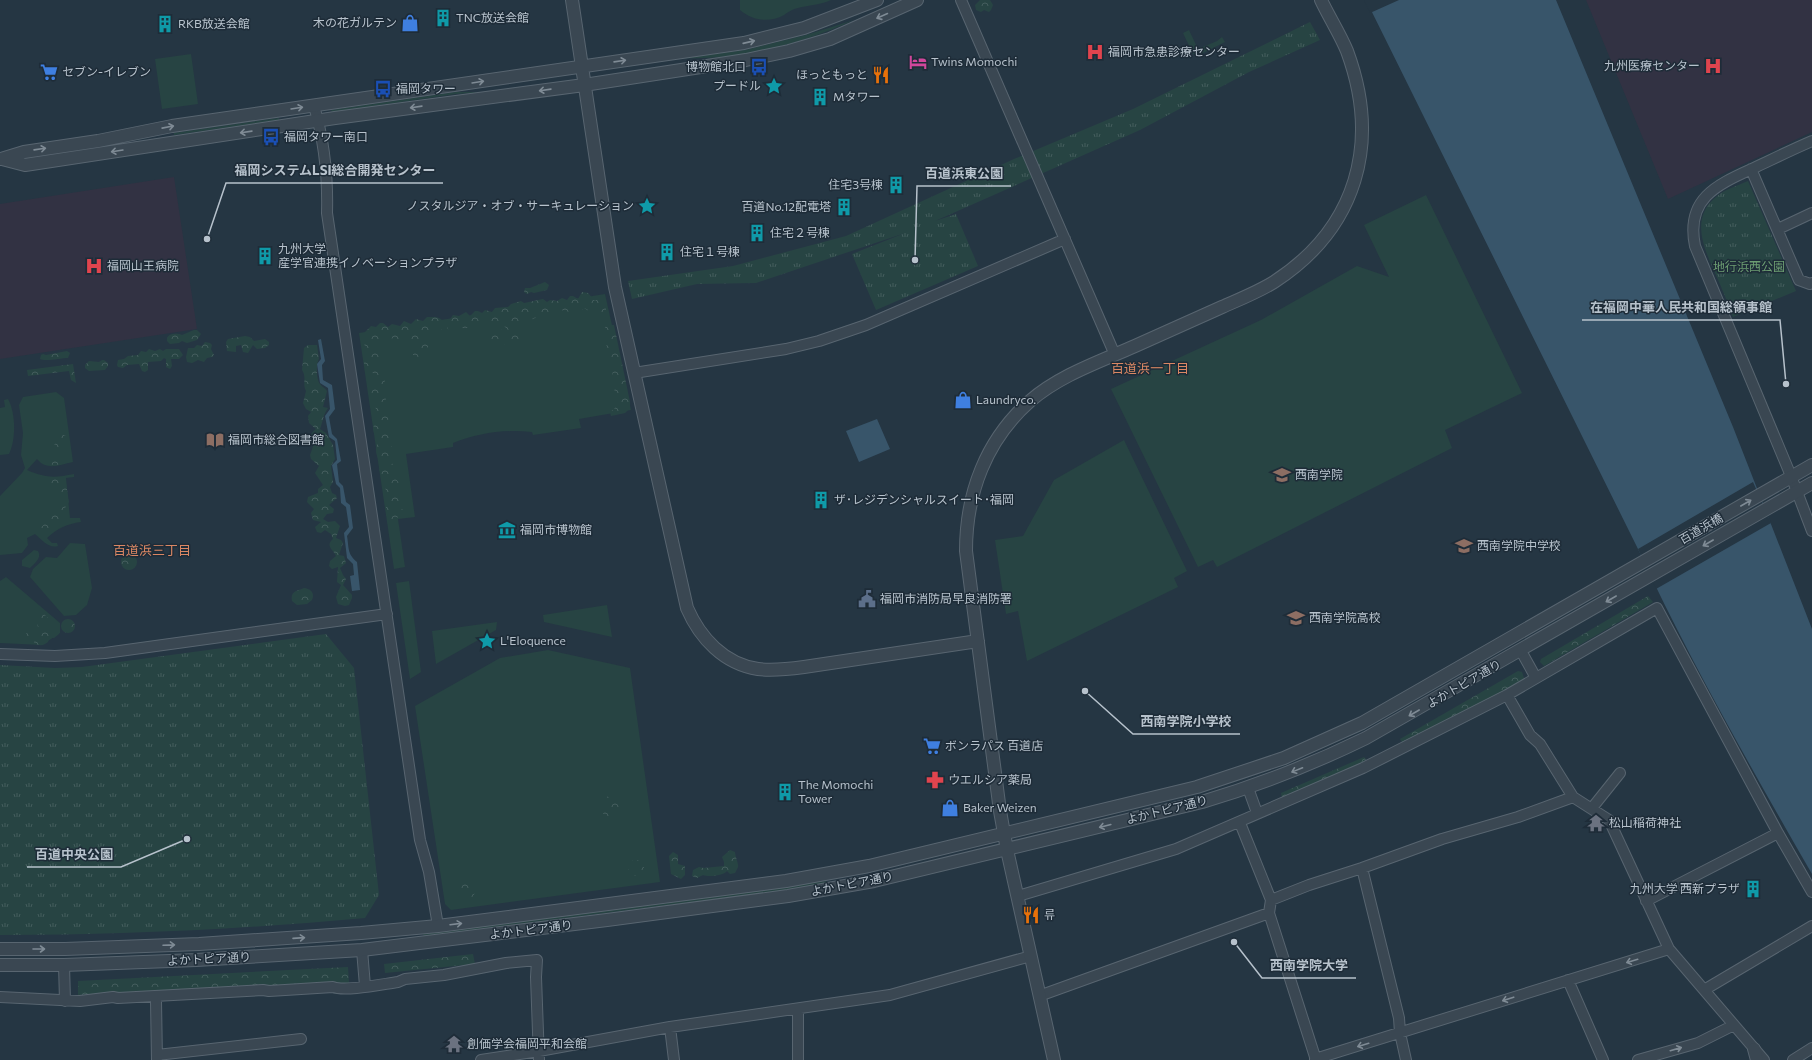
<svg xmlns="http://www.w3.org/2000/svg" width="1812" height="1060" viewBox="0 0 1812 1060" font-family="Commissioner,'Noto Sans JP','Noto Sans KR',sans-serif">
  <defs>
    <pattern id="forest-crowns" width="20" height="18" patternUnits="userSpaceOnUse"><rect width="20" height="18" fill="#274443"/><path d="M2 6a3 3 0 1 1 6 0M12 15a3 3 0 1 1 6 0" fill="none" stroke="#445d5d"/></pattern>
    <pattern id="park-tufts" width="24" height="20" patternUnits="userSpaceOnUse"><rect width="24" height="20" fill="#274443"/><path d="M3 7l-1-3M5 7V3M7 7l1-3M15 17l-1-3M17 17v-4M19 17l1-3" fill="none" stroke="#445d5d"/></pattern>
  </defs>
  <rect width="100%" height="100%" fill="#253643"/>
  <path fill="#323243" d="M1586 0H1812V132L1668 199Z
    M174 177 197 329 0 359V204Z"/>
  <path fill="#274443" d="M740 0H831C820 5 809 5 798 8 793 9 788 12 784 15 769 23 753 21 740 10Z
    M854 20C801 44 741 60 683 58L745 50 806 35Z
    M1189 30 1198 49 1217 41 1222 37 1225 42 1199 55 1193 54 1183 33Z
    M191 54 198 104 162 109 155 59Z
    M456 92H486L456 94 332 112 331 110Z
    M279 118V120L174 135V133Z
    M1426 195 1522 393 1445 430 1452 448 1217 567 1213 560 1198 567 1111 389 1261 320 1357 266 1389 277 1364 225Z
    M605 294 631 410 579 419 581 428 533 435 532 432C504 429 479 433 453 443V447L406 454 415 517 398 519 405 567 394 569 359 333Z
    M56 392 64 398 73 462C59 465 47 471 37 459L27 470C46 478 54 478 74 474V477L66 478 70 518H80L81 522C67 524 58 528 47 538L52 543H57L58 546C49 549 42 540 35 534L27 538 28 545 22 553 0 555V496L22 473 25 468 21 455 23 433 19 405 23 397Z
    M8 399C16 413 16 440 9 454L0 455V408L5 407 4 400Z
    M1124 440 1187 571 1174 578 1178 587 1027 661 1018 611 1006 614 995 540 1023 536 1054 480Z
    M70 543 85 544 92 588 87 605 76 615 64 616 30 577 33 569 46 557 57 558Z
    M34 550 38 551C42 558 35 563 30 568L22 566V560Z
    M6 577 60 623V633L42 645 0 643V581Z
    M409 581 421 672 410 679 396 583Z
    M607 605 612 637 544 622 543 615Z
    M497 622 496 630 436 664 432 631Z
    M548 650 630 668 660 882 451 910 445 904 415 706 500 658Z
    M826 881V883L787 890 424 936 423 934Z"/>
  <path fill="url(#forest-crowns)" d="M980 0H990L993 5 991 10 989 12 984 10 981 12 976 10 975 5Z
    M545 282 549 285 547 290 534 293 531 292 527 294 524 292 525 288H530Z
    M582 292 588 293 595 301 598 298 604 299 606 304V316L601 318 592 316 589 311 584 308 582 310H575L569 312 561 310 557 315H544L527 321 521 320 517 322 518 327 515 332 520 335V338L517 343 513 344 509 340 511 333 503 325 493 326 488 323 485 326 478 325 473 327 470 325 466 329 459 327 455 332H452L447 328 448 322 453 315 459 316 466 312 470 316 475 311H478L482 313 485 310 492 312 495 308 508 307 511 304 521 301 524 303 543 299 547 302 550 300 557 301 562 298 567 300 570 296H573L578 299Z
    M427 317C433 317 439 316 443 321L441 327 442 332 439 335 433 333 429 336 432 343 427 348H421V356L418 357 413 356V349L409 347 408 341 403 338 396 341 392 338 388 343 383 342 379 349 381 352 379 359 382 370 379 374 384 378 385 381 382 388 386 398 385 406C393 411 388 416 388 423 388 428 391 432 391 436L388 440C393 445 395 456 390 462 395 465 396 470 393 475L400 484 398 490 400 507 403 510 402 516 390 520 386 515V500L383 494 386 489 382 485 383 477 379 470 382 463C375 458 374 445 380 440L374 433 373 429 376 419 374 413 376 408 369 398 373 388 369 382 374 374 364 366V359L366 356 362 352 365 345 362 344 360 337 371 326 376 327 380 323H383L388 327 392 324 400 326 404 321 411 324 416 319 423 321Z
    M609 325H614L630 402V408L625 413 611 416 610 412 614 409 617 405C614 397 615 386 613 377 612 366 603 337 605 327Z
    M499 328C504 330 507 339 505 344L500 346 497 345 494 340 489 342 486 341 484 336 485 333Z
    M194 330H197L201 334 197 340 187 343 182 341 179 343 170 344 167 341V338C169 333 178 333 182 335Z
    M245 336 250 337 254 341 265 339 269 342V345L265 348 257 349 253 345 248 353 243 352 241 345 236 346V352L227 351 226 342 228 339Z
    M205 342 210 343 212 345 211 349 214 355 212 357 207 358 204 362 198 360 192 363 187 362 186 357 188 348H194L197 345 202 346Z
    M308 345H317L319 359C316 363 316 380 320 384 322 387 325 388 327 391L323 407 328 408C323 415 323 421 320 429L326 433 333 445 335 459 331 466 333 482 330 487 332 493 336 495 337 498 329 505 334 509 333 513 327 514 323 519 328 522 335 521 340 526 336 538 341 540 343 543 339 555 344 556 346 563 340 568 343 575 346 579 343 585 352 595V598L349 605 345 606 338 604 336 597 341 585 337 582 338 567 332 569 329 566 330 561 336 556C333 549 325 546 333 539L331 534 325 530 321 533 317 532 315 527 321 522 313 520 311 513 314 509 307 502 308 497 318 493V489L323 485 315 473 319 466 311 459 310 455 314 444C309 438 310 433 316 429L309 423 308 416 311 412 306 409 303 403 306 391C302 384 307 377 302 370L304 348Z
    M149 349 155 351 160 349 163 351 166 349H179L183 355 179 359H171L172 366 170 369 166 367V359L164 358 161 361 148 362V370L145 372 142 371 139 364 127 365 123 368 118 367 117 365 118 360 124 359 128 356 138 355 141 351 146 352Z
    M67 351 70 353 68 358C60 358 46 362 40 359L41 355 43 354 46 355Z
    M102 360H104L108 363V366L105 370 89 371 85 368V365L89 361 99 362Z
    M73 364 76 383 71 380 69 371 28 376 27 370Z
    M61 434 66 436 68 441 62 445 59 458 60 462 58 465 53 466 49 461 53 450V446L57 442V438Z
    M65 478 69 502 65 508 67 511V520L48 536 39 535 35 532 36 527 43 526 44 521 50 520V509L59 503 62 498 55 490V487L50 486 46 483 48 479Z
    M121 562a8 8 0 1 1 16 0a8 8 0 1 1-16 0Z
    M304 588C311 589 315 593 312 600L307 604 297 605 292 601C290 591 297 591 304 588Z
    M1648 596 1653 602 1544 666 1540 662 1541 659Z
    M44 614 50 620 51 627 57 628 59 634 54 638 49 637 48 642C43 646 37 647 33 641H28L25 637 27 632H33L38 628 37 622 40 616Z
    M61 626a7 7 0 1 1 14 0a7 7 0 1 1-14 0Z
    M1518 671 1522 672 1525 681 1403 744 1400 739Z
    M1364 757 1367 761 1282 799 1281 793Z
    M611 796 613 798 620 799C627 808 619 818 609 819L604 815 599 805 606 797Z
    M730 850 735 852C735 856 739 865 738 867 737 869 736 871 735 873L730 874 727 871C723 876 708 877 703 875L697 878 692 876 693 870 699 867 704 868 724 866V862L722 857Z
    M673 852 678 855V864L685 866V875L681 879 671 874 669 856Z
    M628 868a8 8 0 1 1 16 0a8 8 0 1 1-16 0Z
    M459 891a8 8 0 1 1 16 0a8 8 0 1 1-16 0Z
    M473 954 475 964 385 973 384 964Z
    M348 967 349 983 225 987 78 995V981Z"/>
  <path fill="url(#park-tufts)" d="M1310 22 1320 40 1249 72 1140 130 935 221 956 214 978 266 876 310 852 254 905 233 756 283 697 284 632 299 628 281 733 266 846 236 1014 159 1133 109Z
    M1748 181 1796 291 1733 317C1728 303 1722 289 1716 275 1705 250 1689 219 1716 197 1725 189 1737 186 1748 181Z
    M326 634 354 668 379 895 365 918C244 929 122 935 0 935V665L55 668 82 667Z"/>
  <path fill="#38556a" d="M1366 0H1556L1733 427 1812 629V874C1751 768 1690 661 1638 549Z
    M321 339 325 361 322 365 323 380 332 385 335 409 329 417 332 434 337 439 341 461 337 464 339 482 343 486 346 502 350 505 353 528 347 536C349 547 347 554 357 562L360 590 352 591 350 576 354 575 353 564 347 558 344 533 349 527 346 507 341 503 340 488 336 484 332 465 337 460 335 441 329 437 325 416 330 409 328 388 320 383 317 364 321 359 318 340Z
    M877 419 890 449 859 462 846 431Z"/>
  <path fill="#253643" d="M1364 0H1399L1370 13Z
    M1753 482 1771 523 1656 589 1638 549Z"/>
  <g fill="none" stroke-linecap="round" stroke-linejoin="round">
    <g stroke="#586570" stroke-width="12">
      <path id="minor" d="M961 0 1115 355
        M314 106C324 140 328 177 327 213L420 840 429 872 438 926
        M1812 141C1793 149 1775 158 1756 167 1719 184 1685 197 1695 246L1791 476 1812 531
        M1751 169 1799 280 1810 284 1812 283
        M1778 229 1812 213
        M634 373 786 349 819 341 866 325 1065 239
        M1521 651 1536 678
        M0 654 55 656 105 653 387 614
        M1507 695 1530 735 1540 744 1573 797 1609 820 1669 949 1764 1060
        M1248 788 1256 810 1261 812
        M1592 808 1620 773
        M1240 823 1271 900 1269 913 1316 1060
        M1362 868 1399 1018 1400 1033 1406 1060
        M1018 896 1176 849 1363 768 1507 695 1657 608 1778 833 1812 892
        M1271 900 1309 885 1362 868 1442 839 1518 817 1573 797
        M1646 901 1778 833
        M362 950 365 986
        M64 965 65 1001
        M1568 980 1603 1060
        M1704 990 1812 926
        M1039 996 1269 913
        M0 997 80 1001 113 997 118 998 263 990 269 991 333 987C345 992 383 984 398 982L405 979 444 975 506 963 537 960 536 977 539 1060
        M156 1001 157 1060
        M798 1009V1060
        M670 1027 674 1060
        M157 1055 301 1039
        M1315 1059 1669 949
        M481 1060 539 1051 670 1027 890 995 1031 956
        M1638 1060 1698 1043 1734 1025
        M1793 1060 1812 1048"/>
    </g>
    <g stroke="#586570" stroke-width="14">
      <path id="tertiary" d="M572 0 615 287 687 608C700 638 724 664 758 669 773 671 789 669 804 667L978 641
        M1 159 24 152 98 141 172 126 744 43 804 28 877 0
        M2 159 25 165 335 118 584 85 746 60 789 51 830 39 917 0
        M0 949H65L199 944 361 933 438 926 786 881 869 866 1197 787 1284 758 1362 723 1812 465
        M0 965H64L196 960 362 950 607 920 788 896 874 881 1202 802C1259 785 1313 764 1366 738L1812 483
        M1754 1049 1757 1060
        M1054 1060 1007 850 1000 811 966 551C966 493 986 440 1030 401 1060 375 1099 362 1135 346 1164 333 1193 320 1222 307 1240 299 1258 292 1274 282 1357 228 1381 143 1347 51 1340 34 1329 17 1321 0"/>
    </g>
    <use href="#minor" stroke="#3a4752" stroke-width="10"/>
    <use href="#tertiary" stroke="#3a4752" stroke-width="12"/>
  </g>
  <defs><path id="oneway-shaft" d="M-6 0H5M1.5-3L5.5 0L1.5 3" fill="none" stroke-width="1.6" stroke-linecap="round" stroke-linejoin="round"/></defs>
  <g stroke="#7f8b95">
    <use href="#oneway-shaft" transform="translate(882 16) rotate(156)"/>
    <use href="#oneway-shaft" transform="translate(749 42) rotate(-13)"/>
    <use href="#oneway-shaft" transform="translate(620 61) rotate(-8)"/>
    <use href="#oneway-shaft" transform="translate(478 82) rotate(-9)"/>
    <use href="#oneway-shaft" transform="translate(545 90) rotate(172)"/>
    <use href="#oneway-shaft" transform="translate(416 107) rotate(172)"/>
    <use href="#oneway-shaft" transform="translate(297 108) rotate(-9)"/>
    <use href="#oneway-shaft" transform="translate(168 127) rotate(-11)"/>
    <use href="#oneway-shaft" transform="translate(246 132) rotate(172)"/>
    <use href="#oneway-shaft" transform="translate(40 149) rotate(-8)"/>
    <use href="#oneway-shaft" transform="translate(117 151) rotate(171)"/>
    <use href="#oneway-shaft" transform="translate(1746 503) rotate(-30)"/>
    <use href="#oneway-shaft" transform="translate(1708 543) rotate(150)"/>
    <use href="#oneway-shaft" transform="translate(1611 599) rotate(150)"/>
    <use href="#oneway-shaft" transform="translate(1414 713) rotate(150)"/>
    <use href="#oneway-shaft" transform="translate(1297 770) rotate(158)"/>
    <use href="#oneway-shaft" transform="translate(1105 826) rotate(166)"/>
    <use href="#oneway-shaft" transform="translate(456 924) rotate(-7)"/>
    <use href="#oneway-shaft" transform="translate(299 938) rotate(-4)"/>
    <use href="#oneway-shaft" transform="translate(169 945) rotate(-2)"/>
    <use href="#oneway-shaft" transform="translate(39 949)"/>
    <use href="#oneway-shaft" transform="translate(1632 961) rotate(163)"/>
    <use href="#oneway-shaft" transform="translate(1508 999) rotate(162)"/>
    <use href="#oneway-shaft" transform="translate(1363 1045) rotate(163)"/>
    <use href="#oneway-shaft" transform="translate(1676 1049) rotate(-16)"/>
  </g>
  <defs>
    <g id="building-bare" transform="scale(1.38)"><path d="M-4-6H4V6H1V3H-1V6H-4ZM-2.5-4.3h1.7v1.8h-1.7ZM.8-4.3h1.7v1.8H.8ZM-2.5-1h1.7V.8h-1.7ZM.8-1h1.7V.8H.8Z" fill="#0f9aa8" stroke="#1e2c38" stroke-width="2.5" paint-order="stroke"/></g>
    <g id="shop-bare" transform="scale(1.38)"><path d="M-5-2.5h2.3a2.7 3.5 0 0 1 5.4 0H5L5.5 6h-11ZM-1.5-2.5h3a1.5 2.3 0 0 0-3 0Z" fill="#3f7fe0" stroke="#1e2c38" stroke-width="2.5" paint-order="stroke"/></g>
    <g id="hospital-bare" transform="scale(1.38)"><path d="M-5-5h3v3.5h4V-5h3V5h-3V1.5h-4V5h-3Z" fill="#e0444e" stroke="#1e2c38" stroke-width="2.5" paint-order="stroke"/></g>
    <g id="hotel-bare" transform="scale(1.38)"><path d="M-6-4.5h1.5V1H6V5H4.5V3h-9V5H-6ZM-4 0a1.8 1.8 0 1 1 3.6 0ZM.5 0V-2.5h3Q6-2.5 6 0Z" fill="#d1479c" stroke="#1e2c38" stroke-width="2.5" paint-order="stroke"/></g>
    <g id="bus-bare" transform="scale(1.38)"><path d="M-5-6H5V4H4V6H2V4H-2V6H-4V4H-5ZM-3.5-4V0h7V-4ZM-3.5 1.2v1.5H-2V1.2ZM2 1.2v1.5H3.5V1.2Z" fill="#1a4fb4" stroke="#1e2c38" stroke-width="2.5" paint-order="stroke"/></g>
    <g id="supermarket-bare" transform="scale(1.38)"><path d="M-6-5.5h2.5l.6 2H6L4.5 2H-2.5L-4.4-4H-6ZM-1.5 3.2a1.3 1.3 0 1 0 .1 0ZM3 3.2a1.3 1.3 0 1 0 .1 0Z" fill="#3f7fe0" stroke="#1e2c38" stroke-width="2.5" paint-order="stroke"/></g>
    <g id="restaurant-bare" transform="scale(1.38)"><path d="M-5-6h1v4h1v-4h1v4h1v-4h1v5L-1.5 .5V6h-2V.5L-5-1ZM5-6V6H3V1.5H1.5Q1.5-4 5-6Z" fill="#e8710a" stroke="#1e2c38" stroke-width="2.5" paint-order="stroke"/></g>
    <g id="sight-bare" transform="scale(1.38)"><path d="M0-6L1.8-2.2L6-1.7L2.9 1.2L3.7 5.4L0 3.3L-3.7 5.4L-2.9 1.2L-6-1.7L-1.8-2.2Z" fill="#0f9aa8" stroke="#1e2c38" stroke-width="2.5" paint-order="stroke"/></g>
    <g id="library-bare" transform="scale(1.38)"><path d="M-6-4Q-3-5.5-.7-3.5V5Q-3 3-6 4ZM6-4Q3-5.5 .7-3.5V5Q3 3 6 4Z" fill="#8d6e63" stroke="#1e2c38" stroke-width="2.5" paint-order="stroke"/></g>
    <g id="school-bare" transform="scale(1.38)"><path d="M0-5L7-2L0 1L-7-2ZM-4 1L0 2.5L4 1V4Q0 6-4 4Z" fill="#8d6e63" stroke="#1e2c38" stroke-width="2.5" paint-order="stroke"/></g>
    <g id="museum-bare" transform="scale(1.38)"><path d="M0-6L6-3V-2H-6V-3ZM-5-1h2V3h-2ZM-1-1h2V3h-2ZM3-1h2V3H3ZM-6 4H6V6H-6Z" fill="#0f9aa8" stroke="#1e2c38" stroke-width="2.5" paint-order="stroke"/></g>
    <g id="civic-bare" transform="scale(1.38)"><path d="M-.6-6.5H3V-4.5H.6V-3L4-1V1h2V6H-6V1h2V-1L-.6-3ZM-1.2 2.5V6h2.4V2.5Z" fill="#5c6f8a" stroke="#1e2c38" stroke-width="2.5" paint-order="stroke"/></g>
    <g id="pharmacy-bare" transform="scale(1.38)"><path d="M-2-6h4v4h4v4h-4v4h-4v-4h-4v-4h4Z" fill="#e0444e" stroke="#1e2c38" stroke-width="2.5" paint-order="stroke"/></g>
    <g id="temple-bare" transform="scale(1.38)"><path d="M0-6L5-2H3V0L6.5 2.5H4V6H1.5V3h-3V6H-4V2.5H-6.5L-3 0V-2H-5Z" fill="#6b7280" stroke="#1e2c38" stroke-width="2.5" paint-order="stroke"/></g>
  </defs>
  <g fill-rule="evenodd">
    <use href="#building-bare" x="443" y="18"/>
    <use href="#shop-bare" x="410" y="23"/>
    <use href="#building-bare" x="165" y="24"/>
    <use href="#hospital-bare" x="1095" y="52"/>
    <use href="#hotel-bare" x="918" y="62"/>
    <use href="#hospital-bare" x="1713" y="66"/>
    <use href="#bus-bare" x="759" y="67"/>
    <use href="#supermarket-bare" x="49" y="72"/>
    <use href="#restaurant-bare" x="881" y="75"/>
    <use href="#sight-bare" x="774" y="86"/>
    <use href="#bus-bare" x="383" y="89"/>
    <use href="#building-bare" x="820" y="97"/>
    <use href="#bus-bare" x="271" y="137"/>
    <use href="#building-bare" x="896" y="185"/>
    <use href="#sight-bare" x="647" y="206"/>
    <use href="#building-bare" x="844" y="207"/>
    <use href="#building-bare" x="757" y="233"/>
    <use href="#building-bare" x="667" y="252"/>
    <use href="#building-bare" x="265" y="256"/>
    <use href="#hospital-bare" x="94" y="266"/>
    <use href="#shop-bare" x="963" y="400"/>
    <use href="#library-bare" x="215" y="440"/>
    <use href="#school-bare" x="1282" y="475"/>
    <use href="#building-bare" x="821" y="500"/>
    <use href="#museum-bare" x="507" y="530"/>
    <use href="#school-bare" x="1464" y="546"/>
    <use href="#civic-bare" x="867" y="599"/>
    <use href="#school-bare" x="1296" y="618"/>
    <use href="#sight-bare" x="487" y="641"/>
    <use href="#supermarket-bare" x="932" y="746"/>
    <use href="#pharmacy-bare" x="935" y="780"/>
    <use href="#building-bare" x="785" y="792"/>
    <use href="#shop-bare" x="950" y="808"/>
    <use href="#temple-bare" x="1596" y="823"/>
    <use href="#building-bare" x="1753" y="889"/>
    <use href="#restaurant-bare" x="1031" y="915"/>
    <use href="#temple-bare" x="454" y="1044"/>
  </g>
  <g text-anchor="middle" stroke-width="3" stroke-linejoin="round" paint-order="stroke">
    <g font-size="12" fill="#b7c2cc" stroke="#1e2c38" text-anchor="start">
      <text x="456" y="22">TNC放送会館</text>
      <text x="397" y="27" text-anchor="end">木の花ガルテン</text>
      <text x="178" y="28">RKB放送会館</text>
      <text x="1108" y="56">福岡市急患診療センター</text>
      <text x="931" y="66">Twins Momochi</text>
      <text x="1700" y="70" text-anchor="end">九州医療センター</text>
      <text x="746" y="71" text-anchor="end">博物館北口</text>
      <text x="62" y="76">セブン-イレブン</text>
      <text x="868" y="79" text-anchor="end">ほっともっと</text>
      <text x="761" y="90" text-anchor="end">プードル</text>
      <text x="396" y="93">福岡タワー</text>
      <text x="833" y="101">Mタワー</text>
      <text x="284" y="141">福岡タワー南口</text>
      <text x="883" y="189" text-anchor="end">住宅3号棟</text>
      <text x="634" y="210" text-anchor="end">ノスタルジア・オブ・サーキュレーション</text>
      <text x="831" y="211" text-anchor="end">百道No.12配電塔</text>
      <text x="770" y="237">住宅２号棟</text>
      <text x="278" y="253">九州大学<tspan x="278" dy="14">産学官連携イノベーションプラザ</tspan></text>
      <text x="680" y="256">住宅１号棟</text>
      <text x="107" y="270">福岡山王病院</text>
      <text x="976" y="404">Laundryco.</text>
      <text x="228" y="444">福岡市総合図書館</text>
      <text x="1295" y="479">西南学院</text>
      <text x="834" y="504">ザ･レジデンシャルスイート･福岡</text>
      <text x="520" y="534">福岡市博物館</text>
      <text x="1477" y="550">西南学院中学校</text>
      <text x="880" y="603">福岡市消防局早良消防署</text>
      <text x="1309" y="622">西南学院高校</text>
      <text x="500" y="645">L'Eloquence</text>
      <text x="945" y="750">ボンラパス 百道店</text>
      <text x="948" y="784">ウエルシア薬局</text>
      <text x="798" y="789">The Momochi<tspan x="798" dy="14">Tower</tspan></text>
      <text x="963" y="812">Baker Weizen</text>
      <text x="1609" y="827">松山稲荷神社</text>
      <text x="1740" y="893" text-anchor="end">九州大学 西新プラザ</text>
      <text x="1044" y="919">류</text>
      <text x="467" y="1048">創価学会福岡平和会館</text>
    </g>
    <g font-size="12" fill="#6d9e72" stroke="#1e2c38">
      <text x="1749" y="271">地行浜西公園</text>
    </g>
    <g font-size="12" fill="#b7c2cc" stroke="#1e2c38">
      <text transform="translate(1701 529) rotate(-30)" y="4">百道浜橋</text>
      <text transform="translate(1464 684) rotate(-30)" y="4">よかトピア通り</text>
      <text transform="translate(1167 810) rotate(-14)" y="4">よかトピア通り</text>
      <text transform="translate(852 884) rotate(-11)" y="4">よかトピア通り</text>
      <text transform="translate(531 930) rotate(-7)" y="4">よかトピア通り</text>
      <text transform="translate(209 959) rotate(-3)" y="4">よかトピア通り</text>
    </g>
    <g font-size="13" fill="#da8764" stroke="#1e2c38">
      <text x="1150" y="373">百道浜一丁目</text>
      <text x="152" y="555">百道浜三丁目</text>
    </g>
  </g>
  <path fill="none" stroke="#b7c2cc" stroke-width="1.5" d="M207 239L226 183H443M915 260L917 186H1011M1786 384L1780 320H1582M1085 691L1133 734H1240M187 839L121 867H27M1234 942L1262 978H1356"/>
  <g fill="#b7c2cc" stroke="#1e2c38" stroke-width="1.5">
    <circle cx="207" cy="239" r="4"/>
    <circle cx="915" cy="260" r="4"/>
    <circle cx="1786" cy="384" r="4"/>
    <circle cx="1085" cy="691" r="4"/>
    <circle cx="187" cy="839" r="4"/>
    <circle cx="1234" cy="942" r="4"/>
  </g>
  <g font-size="13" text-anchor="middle" font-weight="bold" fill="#b7c2cc" stroke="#1e2c38" stroke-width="3" stroke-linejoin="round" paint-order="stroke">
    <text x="335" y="175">福岡システムLSI総合開発センター</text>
    <text x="964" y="178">百道浜東公園</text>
    <text x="1681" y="312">在福岡中華人民共和国総領事館</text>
    <text x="1186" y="726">西南学院小学校</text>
    <text x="74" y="859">百道中央公園</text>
    <text x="1309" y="970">西南学院大学</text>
  </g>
</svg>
